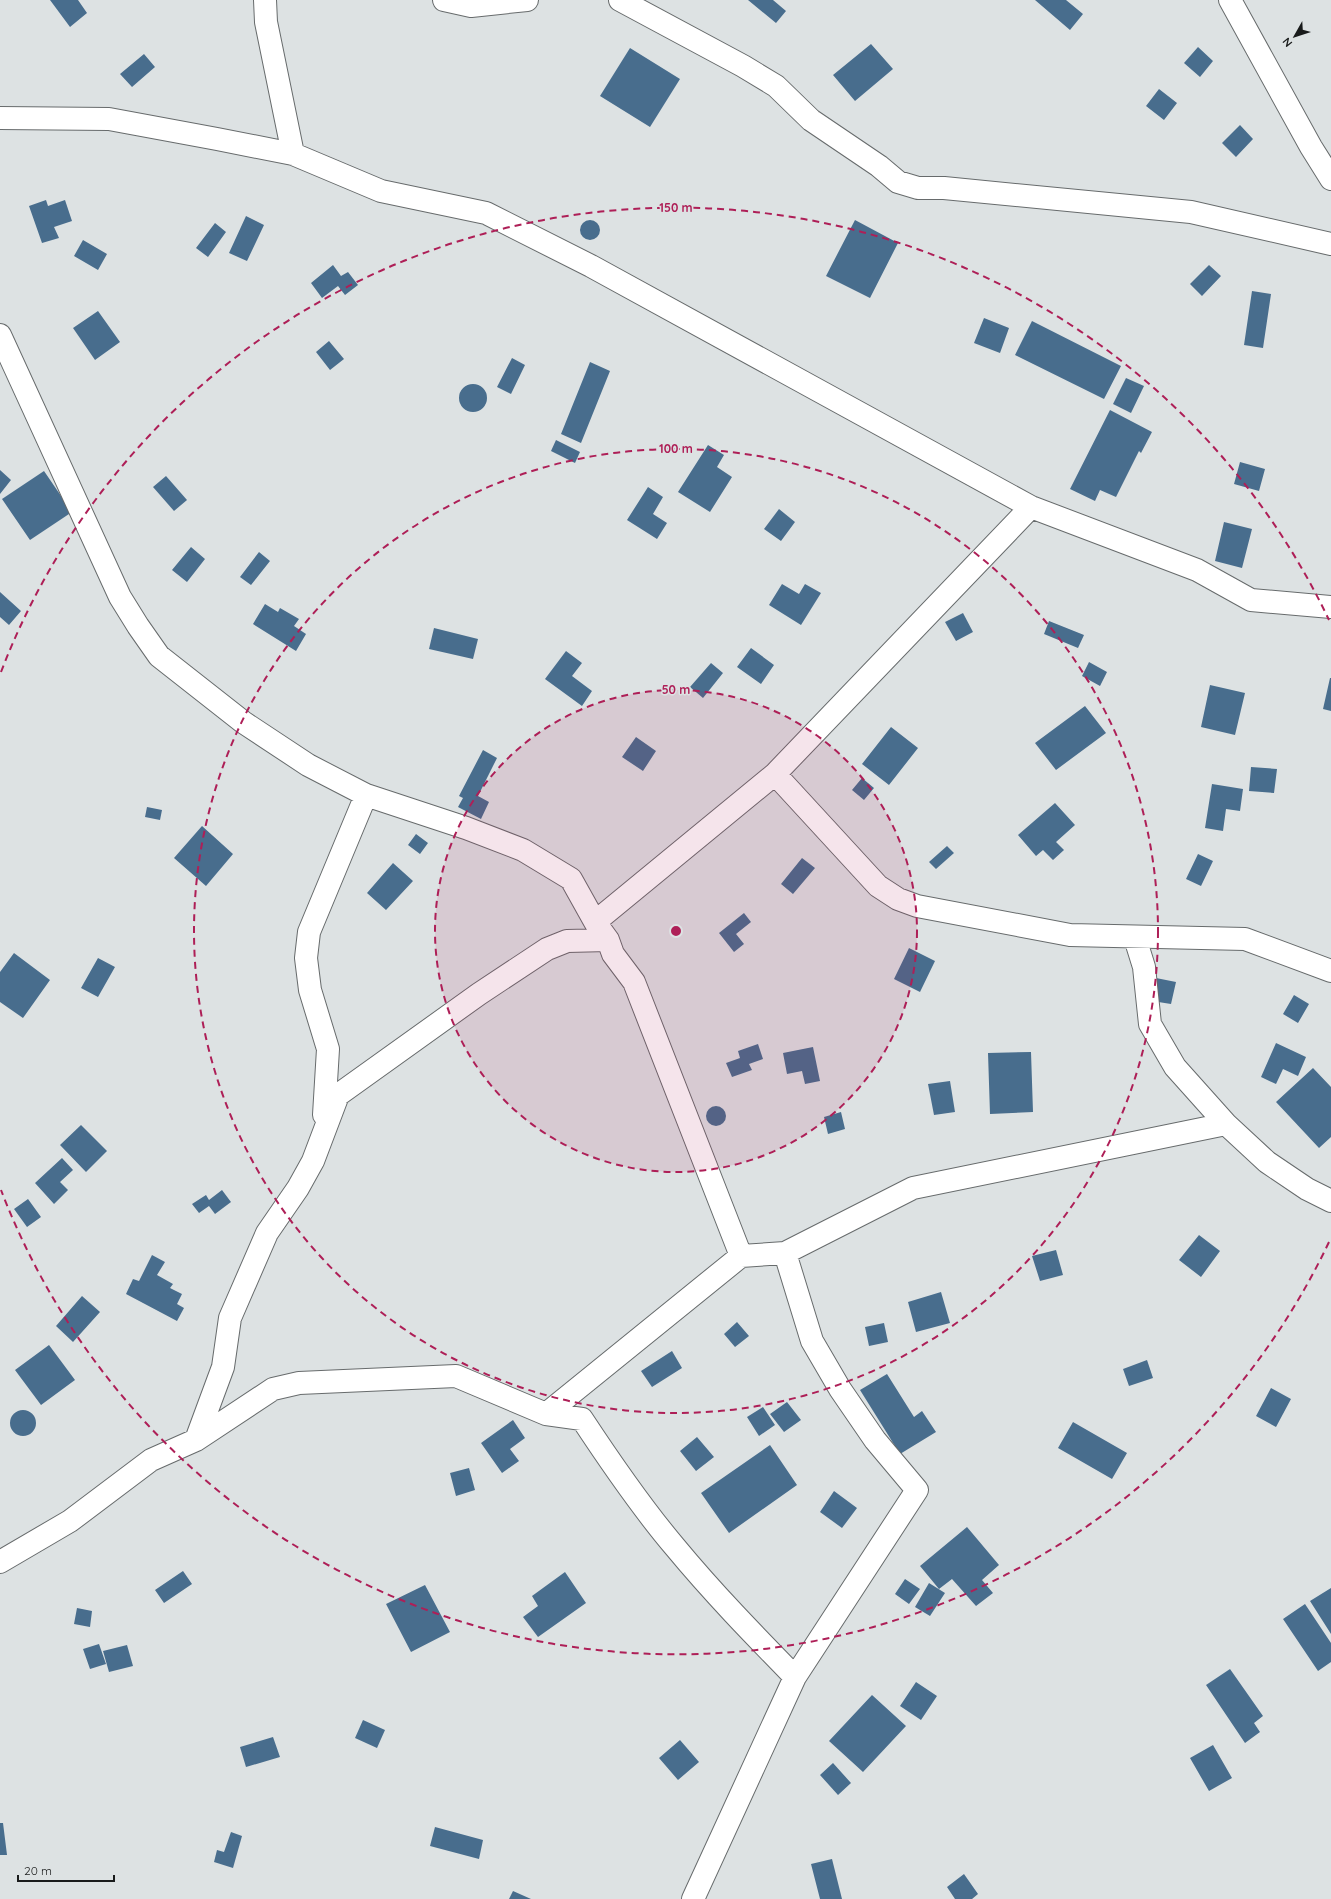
<svg xmlns="http://www.w3.org/2000/svg" width="1331" height="1899" viewBox="0 0 1331 1899" font-family="Quicksand,sans-serif">
  <rect width="100%" height="100%" fill="#dde2e3"/>
  <path fill="#486d8d" d="M50 0H78L87 13 70 27Z
    M748 0H773L786 11 776 23Z
    M1035 0H1066L1083 14 1070 30Z
    M871 44 893 69 855 101 833 75Z
    M1198 47 1213 61 1200 77 1184 63Z
    M630 48 680 79 650 127 600 96Z
    M144 54 155 67 132 87 120 74Z
    M1159 89 1177 103 1164 120 1146 106Z
    M1240 125 1253 139 1236 157 1222 143Z
    M46 200 48 206 65 200 72 221 54 227 59 238 42 243 29 206Z
    M246 216 264 225 247 261 229 253Z
    M580 230a10 10 0 1 1 20 0a10 10 0 1 1-20 0Z
    M855 220 898 243 870 298 826 276Z
    M215 223 226 232 208 257 196 248Z
    M83 240 107 254 98 270 74 256Z
    M333 265 341 276 348 272 358 285 345 295 338 286 322 298 311 283Z
    M1209 265 1221 276 1202 296 1190 284Z
    M1252 291 1271 294 1263 348 1244 345Z
    M98 311 120 342 95 360 73 328Z
    M984 318 1009 328 1000 353 974 343Z
    M1032 321 1121 366 1104 399 1015 355Z
    M329 341 344 359 330 370 316 352Z
    M512 358 525 365 511 394 497 387Z
    M590 362 610 371 581 443 561 434Z
    M1126 378 1144 386 1131 413 1113 404Z
    M459 398a14 14 0 1 1 28 0a14 14 0 1 1-28 0Z
    M1110 410 1152 432 1141 453 1139 451 1116 497 1100 490 1095 501 1070 489Z
    M556 440 580 452 575 463 551 451Z
    M708 445 724 455 717 467 732 477 710 512 678 492Z
    M1240 462 1265 469 1259 491 1234 484Z
    M0 470 11 480 0 494Z
    M44 471 72 512 30 540 2 499Z
    M166 476 187 500 174 511 153 487Z
    M648 487 663 497 653 514 667 523 657 539 627 520Z
    M779 509 795 522 781 541 764 529Z
    M1224 522 1252 529 1242 568 1215 561Z
    M191 547 205 559 187 582 172 570Z
    M259 552 270 561 251 585 240 577Z
    M782 584 799 594 805 584 821 593 801 625 769 605Z
    M0 592 21 611 9 625 0 617Z
    M265 604 278 612 280 608 299 619 294 626 306 634 296 651 253 624Z
    M963 613 973 632 956 641 945 622Z
    M1049 621 1084 635 1078 648 1044 634Z
    M434 628 478 639 473 659 429 649Z
    M751 648 774 665 761 684 737 667Z
    M566 651 582 663 572 676 592 691 582 706 545 679Z
    M1089 662 1107 672 1100 686 1082 676Z
    M711 663 723 673 703 698 690 687Z
    M1330 678H1331V711L1323 709Z
    M1210 685 1245 693 1235 735 1201 727Z
    M1085 706 1106 733 1056 770 1035 743Z
    M891 727 918 748 889 785 862 764Z
    M636 737 656 751 643 771 622 757Z
    M483 750 497 758 478 796 489 802 481 819 458 807 463 798 459 796Z
    M1251 767 1277 769 1274 793 1249 791Z
    M862 778 874 788 864 800 852 790Z
    M1212 784 1243 789 1240 811 1226 809 1223 831 1205 828Z
    M1055 803 1075 825 1056 842 1064 850 1053 860 1043 850 1036 856 1018 835Z
    M147 807 162 810 160 820 145 817Z
    M202 826 233 854 206 886 174 858Z
    M416 834 428 843 420 854 408 845Z
    M947 846 954 853 936 869 929 862Z
    M1198 854 1213 861 1201 886 1186 879Z
    M802 858 815 868 793 894 781 884Z
    M393 863 413 881 386 910 367 893Z
    M744 913 751 922 736 934 744 944 734 952 719 933Z
    M909 948 935 961 920 992 894 979Z
    M14 953 50 980 23 1018 0 1002V972Z
    M98 958 115 967 98 997 81 988Z
    M1156 978 1176 982 1171 1004 1152 1001Z
    M1294 995 1309 1004 1298 1023 1283 1014Z
    M1276 1043 1306 1057 1298 1076 1283 1069 1276 1084 1261 1077Z
    M758 1044 763 1059 749 1064 752 1070 732 1077 726 1063 740 1058 738 1051Z
    M813 1047 820 1081 805 1084 802 1071 787 1074 783 1053Z
    M1031 1052 1033 1112 990 1114 988 1053Z
    M1313 1068 1331 1087V1137L1319 1148 1276 1102Z
    M950 1081 955 1112 934 1115 928 1084Z
    M706 1116a10 10 0 1 1 20 0a10 10 0 1 1-20 0Z
    M841 1112 845 1129 828 1134 824 1117Z
    M81 1125 107 1151 86 1172 60 1145Z
    M62 1158 73 1170 60 1182 68 1190 54 1204 35 1183Z
    M222 1190 231 1202 215 1214 209 1206 199 1213 192 1204 206 1195 209 1200Z
    M28 1199 41 1217 27 1227 14 1209Z
    M1199 1235 1220 1251 1201 1277 1179 1260Z
    M1056 1250 1063 1275 1040 1281 1032 1256Z
    M152 1255 165 1262 157 1275 173 1284 170 1288 182 1294 177 1304 184 1308 177 1321 126 1294 133 1279 139 1281Z
    M941 1292 950 1323 916 1332 908 1302Z
    M82 1296 100 1312 73 1342 56 1326Z
    M737 1322 749 1336 735 1347 724 1334Z
    M884 1323 888 1342 869 1346 865 1327Z
    M49 1345 75 1380 41 1405 15 1370Z
    M672 1351 682 1368 652 1387 641 1371Z
    M1147 1360 1153 1378 1129 1386 1123 1369Z
    M887 1374 914 1417 922 1411 936 1432 900 1454 860 1390Z
    M1271 1388 1291 1399 1276 1427 1256 1416Z
    M787 1402 801 1420 784 1432 770 1414Z
    M763 1407 775 1425 759 1436 747 1417Z
    M10 1423a13 13 0 1 1 26 0a13 13 0 1 1-26 0Z
    M513 1420 525 1438 510 1449 519 1461 502 1473 481 1443Z
    M1073 1422 1127 1453 1112 1479 1058 1448Z
    M697 1437 714 1457 696 1471 680 1451Z
    M770 1445 797 1485 729 1533 701 1493Z
    M469 1468 475 1490 456 1496 450 1473Z
    M834 1491 857 1508 842 1528 820 1512Z
    M967 1527 999 1565 982 1580 993 1593 976 1606 952 1579 939 1589 920 1566Z
    M183 1571 192 1584 164 1603 155 1590Z
    M565 1572 586 1603 538 1637 523 1617 538 1606 532 1596Z
    M905 1579 920 1589 909 1604 895 1594Z
    M929 1583 945 1593 930 1616 915 1607Z
    M425 1585 450 1632 411 1652 386 1604Z
    M1331 1588V1634L1310 1601Z
    M1305 1604 1331 1643V1662L1318 1671 1283 1619Z
    M77 1608 92 1611 90 1627 74 1624Z
    M99 1644 106 1664 90 1669 83 1649Z
    M127 1645 133 1666 109 1672 103 1651Z
    M1230 1669 1263 1716 1254 1723 1260 1732 1245 1743 1206 1685Z
    M916 1682 937 1696 921 1720 900 1706Z
    M872 1695 906 1726 863 1772 829 1741Z
    M363 1720 385 1730 377 1748 355 1738Z
    M273 1737 280 1757 246 1767 240 1747Z
    M680 1740 699 1762 678 1780 659 1758Z
    M1213 1745 1232 1778 1209 1791 1190 1758Z
    M833 1763 851 1783 838 1795 820 1775Z
    M0 1823H3L7 1855H0Z
    M435 1827 483 1840 479 1859 430 1846Z
    M231 1832 242 1836 233 1868 214 1862 217 1850 224 1852Z
    M832 1859 842 1899H820L811 1864Z
    M964 1874 978 1894 972 1899H955L947 1887Z
    M513 1891 531 1899H509Z"/>
  <g fill="none" stroke-linecap="round" stroke-linejoin="round">
    <g stroke="#676b6c" stroke-width="24">
      <path id="minor" d="M265 0 266 22 293 154
        M444 0 471 6 527 0
        M620 0 743 66 776 86 811 120 879 166 898 182 918 188H944L1191 212 1331 244
        M1230 0 1311 147 1331 179
        M0 118 109 119 217 139 293 154 381 191 486 213 591 266 1031 507 1197 570 1251 600 1331 607
        M0 335 120 597 138 626 159 656 243 722 308 765 366 795 466 828 523 850 571 879 595 922 608 940 613 954 634 982 741 1256
        M775 774 878 886 898 899 917 906 1070 935 1245 939 1331 971
        M595 922 775 774 1031 507
        M1135 938 1144 967 1150 1024 1175 1067 1226 1124 1267 1162 1307 1189 1331 1201
        M324 1115 328 1049 310 990 306 958 309 932 366 795
        M546 1414 741 1256 785 1253 913 1188 1226 1124
        M196 1440 223 1367 230 1318 267 1233 298 1188 313 1161 338 1095 479 994 547 949 567 941 608 940
        M0 1562 70 1521 151 1460 196 1440 273 1389 299 1383 456 1376 546 1414 582 1419C611 1463 641 1507 675 1547 713 1593 754 1635 795 1677
        M693 1899 795 1677 917 1490 875 1440 840 1389 812 1341 785 1253"/>
    </g>
    <use href="#minor" stroke="#fff" stroke-width="22"/>
  </g>
  <circle cx="676" cy="931" r="241" fill="#ae1f57" fill-opacity=".12"/>
  <g fill="none" stroke="#ae1f57" stroke-width="2" stroke-dasharray="7 5">
    <circle cx="676" cy="931" r="241"/>
    <circle cx="676" cy="931" r="482"/>
    <path d="M1329 1242A723 723 0 0 1 1 1190M1 672A723 723 0 0 1 1329 620"/>
  </g>
  <circle cx="676" cy="931" r="6" fill="#ae1f57" stroke="#dde2e3" stroke-width="2"/>
  <g font-size="12" text-anchor="middle" font-weight="bold" fill="#ae1f57" stroke="#dde2e3" stroke-width="3" stroke-linejoin="round" paint-order="stroke">
    <text x="676" y="212">150 m</text>
    <text x="676" y="453">100 m</text>
    <text x="676" y="694">50 m</text>
  </g>
  <g transform="translate(1295 36) rotate(231)" stroke="#dde2e3" stroke-width="3" paint-order="stroke">
  <path d="M0-3L7 15L0 10L-7 15Z" fill="#191b1b"/>
  <text y="-6" font-size="11" font-weight="bold" text-anchor="middle" fill="#191b1b">N</text>
  </g>
  <path d="M18 1875v6h96v-6" fill="none" stroke="#191b1b" stroke-width="2"/>
  <text x="24" y="1875" font-size="12" fill="#191b1b" stroke="#dde2e3" stroke-width="3" paint-order="stroke">20 m</text>
</svg>
